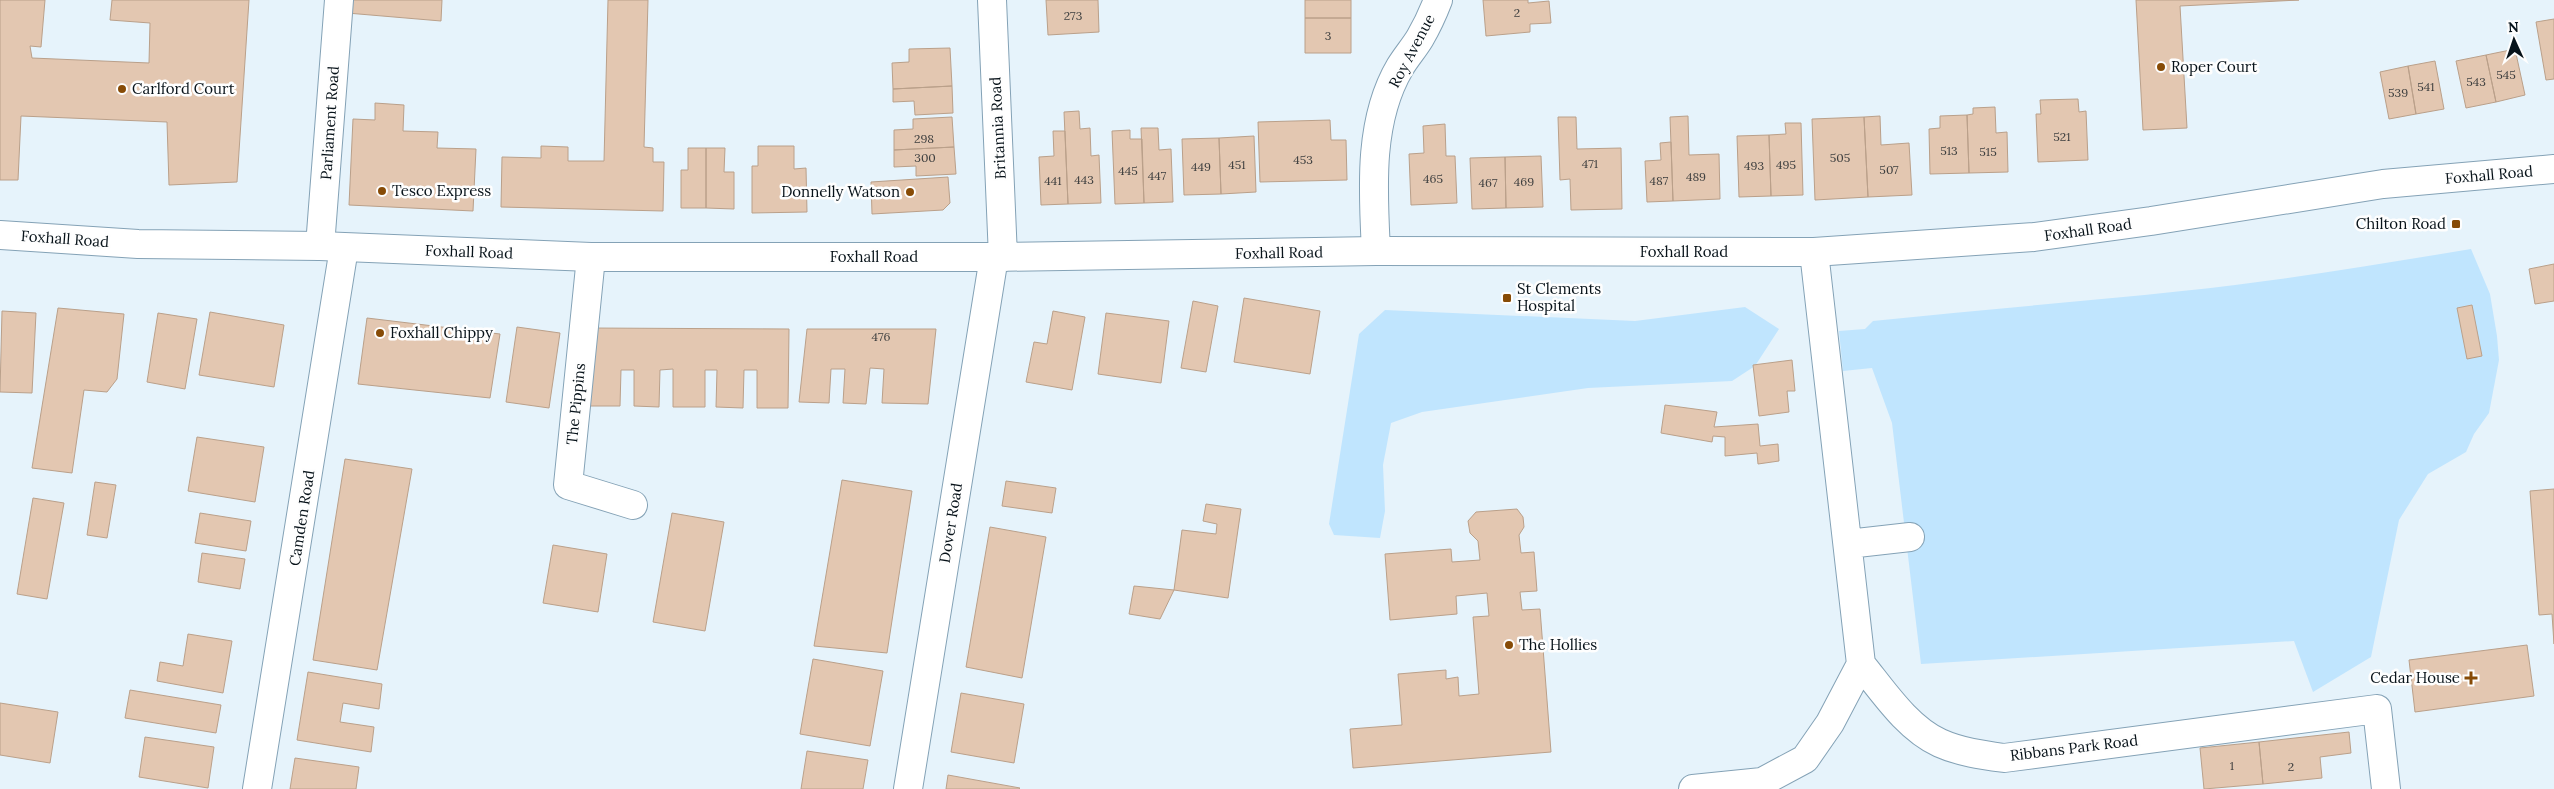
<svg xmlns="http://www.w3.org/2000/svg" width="2554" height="789" viewBox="0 0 2554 789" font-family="Lora,serif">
  <rect width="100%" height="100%" fill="#e6f3fb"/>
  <path fill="#c0e5fe" d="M2471 249 2490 294 2497 336 2499 360 2489 413 2474 434 2466 452 2428 474 2399 520 2371 657 2313 692 2294 641 1921 664 1892 423 1872 368 1843 371 1839 331 1865 329 1873 321C1976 310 2079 302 2182 291 2279 281 2375 265 2471 249Z
    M1745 307 1779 329 1755 366 1732 381 1588 388 1422 412 1391 423 1383 465 1385 511 1380 538 1334 535 1329 524 1359 334 1385 310 1635 321Z"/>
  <path fill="#e3c7b1" stroke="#baa08a" d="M0 0H45L41 47 30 46 32 58 149 63 150 23 110 20 112 0H249L237 182 169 185 167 122 21 116 18 180H0Z
    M348 0H442L441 21 347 13Z
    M608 0H648L644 147 653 148V162H664L663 211 501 207 502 157 541 158V146L568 147V161H604Z
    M1046 0H1098L1099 32 1048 35Z
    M1305 0H1351V18H1305Z
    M1483 0H1528V3L1549 1 1551 23 1530 24V32L1486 36Z
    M2136 0H2299L2180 6 2187 128 2143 130Z
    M1305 18H1351V53H1305Z
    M2554 19V79L2546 80 2536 22Z
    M950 48 952 86 893 89 892 63 909 62V49Z
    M2515 49 2525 95 2496 102 2486 55Z
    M2486 55 2496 102 2466 108 2456 61Z
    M2435 61 2444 109 2416 114 2408 66Z
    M2408 66 2416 114 2389 119 2380 72Z
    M952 86 953 113 915 115 914 101 893 102V89Z
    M2078 99 2079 112 2086 111 2088 160 2038 162 2036 114H2041L2040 100Z
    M375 103 404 105 403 131 438 132 437 148 476 149 473 211 349 205 353 119 375 120Z
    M1995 107 1996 133 2007 132 2008 172 1969 173 1967 115 1973 114V108Z
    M1079 111 1080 129 1090 128 1091 156 1099 155 1101 203 1068 204 1064 112Z
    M1967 115 1969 173 1930 174 1929 129 1940 128V116Z
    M1688 116 1689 155 1719 154 1720 199 1673 201 1670 117Z
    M1880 116 1881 145 1909 143 1912 195 1868 197 1864 117Z
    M952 117 954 147 894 150V130L913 129V119Z
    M1558 117H1576L1577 149 1621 148 1622 209 1571 210 1570 179 1560 180Z
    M1864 117 1868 197 1815 200 1812 119Z
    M1330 120 1331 140H1346L1347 180 1260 182 1258 122Z
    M1785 123H1801L1803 195 1771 196 1769 135 1786 134Z
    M1445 124 1446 156H1455L1457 203 1411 205 1409 154 1424 153 1423 126Z
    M1141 128H1158L1159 150 1171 149 1173 202 1144 203Z
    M1130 130V139H1142L1144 203 1115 204 1112 131Z
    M1053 131H1065L1068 204 1041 205 1039 157 1054 156Z
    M1769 135 1771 196 1739 197 1737 136Z
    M1254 136 1256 192 1221 194 1219 138Z
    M1219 138 1221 194 1184 195 1182 139Z
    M1671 142 1673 201 1647 202 1645 161 1661 160 1660 143Z
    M758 146H794V169L806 168 807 212 752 213V166H758Z
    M954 147 956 174 916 176V166L894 167V150Z
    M688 148H706V208H681V170H688Z
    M706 148H725L724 172H734V209L706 208Z
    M1541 156 1543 207 1506 208 1505 157Z
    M1505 157 1506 208 1472 209 1470 158Z
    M948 177 950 203 943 210 872 214 871 182Z
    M2554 264V301L2535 304 2529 269Z
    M1244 298 1320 311 1310 374 1234 362Z
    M1193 301 1218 306 1206 372 1181 368Z
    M2472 305 2482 356 2467 359 2457 308Z
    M58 308 124 314 117 379 107 392 84 390 72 473 32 468Z
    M2 311 36 313 32 393 0 392Z
    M1053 311 1085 317 1072 390 1026 382 1034 342 1047 344Z
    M210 312 284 325 274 387 199 375Z
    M158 313 197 319 185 389 147 382Z
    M1106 313 1169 321 1161 383 1098 374Z
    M367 318 500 334 490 398 358 384Z
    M517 327 560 333 549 408 506 402Z
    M589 328 789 329 788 408H757V370H744L743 408 716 407 717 370H705V407H673V369L660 370 659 407 634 406V370H621L620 406H588Z
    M807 329H936L928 404 882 403 884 369 870 368 866 404 843 403 845 369H831L829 403 799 402Z
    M1792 360 1795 391H1787L1789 412 1759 416 1753 365Z
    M1665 405 1717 412 1714 427 1758 424 1760 446 1778 444 1779 461 1758 464 1757 453 1725 456V437L1713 436 1712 442 1661 433Z
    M197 437 264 447 255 502 188 491Z
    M345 459 412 469 377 670 313 660Z
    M842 480 912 491 887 653 814 646Z
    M1006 481 1056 488 1052 513 1002 506Z
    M95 482 116 485 107 538 87 535Z
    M2554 489V644L2552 614 2539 615 2530 491Z
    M33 498 64 503 47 599 17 594Z
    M1206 504 1241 509 1228 598 1174 590 1182 530 1216 534 1217 524 1203 521Z
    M1517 509 1523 517 1524 527 1519 535 1521 553 1534 552 1537 591 1520 592 1522 610 1540 609 1551 752 1353 768 1350 729 1402 725 1398 674 1446 670V679L1458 677 1459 696 1479 694 1473 617 1489 616 1487 593 1456 596 1457 614 1390 620 1385 554 1451 549 1452 562 1480 560 1478 541 1470 533 1468 521 1476 512Z
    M200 513 251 521 246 551 195 543Z
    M672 513 724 522 705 631 653 622Z
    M990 527 1046 537 1022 678 966 667Z
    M553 545 607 554 598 612 543 603Z
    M202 553 245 559 240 589 198 582Z
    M1134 586 1174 590 1160 619 1129 614Z
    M188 634 232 641 223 693 157 681 160 662 183 666Z
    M2527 645 2534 696 2415 712 2409 660Z
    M813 659 883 671 870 746 800 734Z
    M308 672 382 684 379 709 343 703 340 722 374 727 371 752 297 740Z
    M130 690 221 705 216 733 125 718Z
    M961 693 1024 704 1014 763 951 752Z
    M0 703 58 712 50 763 0 755Z
    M2349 732 2351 753 2320 757 2322 778 2263 784 2259 742Z
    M145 737 214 747 208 788 139 777Z
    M2259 742 2263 784 2204 789 2200 748Z
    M807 751 868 760 863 789H801Z
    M295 758 359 767 356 789H290Z
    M948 775 1020 788 1019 789H946Z"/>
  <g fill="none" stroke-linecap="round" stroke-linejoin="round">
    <g stroke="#84a2b6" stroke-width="30">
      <path id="minor" d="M992 0 1003 257
        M320 246 339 0
        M1376 251C1373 191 1368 121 1400 67 1406 57 1414 48 1420 38 1427 26 1433 13 1438 0
        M1814 252 1861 664
        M591 257 568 485 633 505
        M1848 544 1910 537
        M1861 664C1883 691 1907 728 1940 743 1960 752 1982 755 2004 758L2377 709 2386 789
        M257 789 344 248
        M908 789 994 257
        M1693 789 1762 782 1805 759 1830 723 1861 664"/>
    </g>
    <g stroke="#84a2b6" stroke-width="30">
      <path id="tertiary" d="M0 235 138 244 320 246 591 257H994L1376 251 1814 252 2034 237 2151 221 2383 184 2554 169"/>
    </g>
    <use href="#minor" stroke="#fff" stroke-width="28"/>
    <use href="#tertiary" stroke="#fff" stroke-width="28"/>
  </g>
  <g fill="#874b06" stroke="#fefefe" stroke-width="2">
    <circle cx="2161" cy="67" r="5"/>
    <circle cx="122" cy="89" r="5"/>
    <circle cx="382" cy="191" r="5"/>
    <circle cx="910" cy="192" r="5"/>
    <rect x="2451" y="219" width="10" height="10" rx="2.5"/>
    <rect x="1502" y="293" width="10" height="10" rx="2.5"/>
    <circle cx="380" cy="333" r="5"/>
    <circle cx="1509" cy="645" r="5"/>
    <path d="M2468.5 670.5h5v5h5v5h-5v5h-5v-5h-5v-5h5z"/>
  </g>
  <g text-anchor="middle" stroke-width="5" stroke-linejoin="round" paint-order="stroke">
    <g font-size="12" fill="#3e3f3f">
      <text x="1517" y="17">2</text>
      <text x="1073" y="20">273</text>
      <text x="1328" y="40">3</text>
      <text x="2506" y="79">545</text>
      <text x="2476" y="86">543</text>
      <text x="2426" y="91">541</text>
      <text x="2398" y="97">539</text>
      <text x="2062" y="141">521</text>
      <text x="924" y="143">298</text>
      <text x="1949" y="155">513</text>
      <text x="1988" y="156">515</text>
      <text x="925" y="162">300</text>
      <text x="1840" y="162">505</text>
      <text x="1303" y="164">453</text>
      <text x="1590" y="168">471</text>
      <text x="1237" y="169">451</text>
      <text x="1786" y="169">495</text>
      <text x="1754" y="170">493</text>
      <text x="1201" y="171">449</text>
      <text x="1889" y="174">507</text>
      <text x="1128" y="175">445</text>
      <text x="1157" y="180">447</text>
      <text x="1696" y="181">489</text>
      <text x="1433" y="183">465</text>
      <text x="1084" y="184">443</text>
      <text x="1053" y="185">441</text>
      <text x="1659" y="185">487</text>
      <text x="1524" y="186">469</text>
      <text x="1488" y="187">467</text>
      <text x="881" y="341">476</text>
      <text x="2232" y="770">1</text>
      <text x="2291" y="771">2</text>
    </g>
    <g font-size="15" fill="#071219" stroke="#fefefe">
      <text transform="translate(1412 51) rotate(-62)" y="5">Roy Avenue</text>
      <text transform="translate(330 123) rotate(-86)" y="5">Parliament Road</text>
      <text transform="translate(998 128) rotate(-93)" y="5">Britannia Road</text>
      <text transform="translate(2489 175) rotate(-5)" y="5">Foxhall Road</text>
      <text transform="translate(2088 230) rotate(-8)" y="5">Foxhall Road</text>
      <text transform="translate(65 239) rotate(4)" y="5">Foxhall Road</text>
      <text transform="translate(469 252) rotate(2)" y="5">Foxhall Road</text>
      <text x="1684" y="257">Foxhall Road</text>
      <text transform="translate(1279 253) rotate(-1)" y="5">Foxhall Road</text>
      <text x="874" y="262">Foxhall Road</text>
      <text transform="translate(576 404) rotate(-84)" y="5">The Pippins</text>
      <text transform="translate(302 518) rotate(-81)" y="5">Camden Road</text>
      <text transform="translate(951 523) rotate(-81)" y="5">Dover Road</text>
      <text transform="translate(2074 748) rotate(-7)" y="5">Ribbans Park Road</text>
    </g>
    <g font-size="15" fill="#071219" stroke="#fefefe" text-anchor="start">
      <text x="2171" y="72">Roper Court</text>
      <text x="132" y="94">Carlford Court</text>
      <text x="392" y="196">Tesco Express</text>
      <text x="900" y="197" text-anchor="end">Donnelly Watson</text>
      <text x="2446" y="229" text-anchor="end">Chilton Road</text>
      <text x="1517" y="294">St Clements<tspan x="1517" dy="17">Hospital</tspan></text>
      <text x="390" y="338">Foxhall Chippy</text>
      <text x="1519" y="650">The Hollies</text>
      <text x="2460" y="683" text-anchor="end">Cedar House</text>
    </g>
  </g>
  <g transform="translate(2514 40) rotate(357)" stroke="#fefefe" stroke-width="4" paint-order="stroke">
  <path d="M0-4L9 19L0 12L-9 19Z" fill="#071219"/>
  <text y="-8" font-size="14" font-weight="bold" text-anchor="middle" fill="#071219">N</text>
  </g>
</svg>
